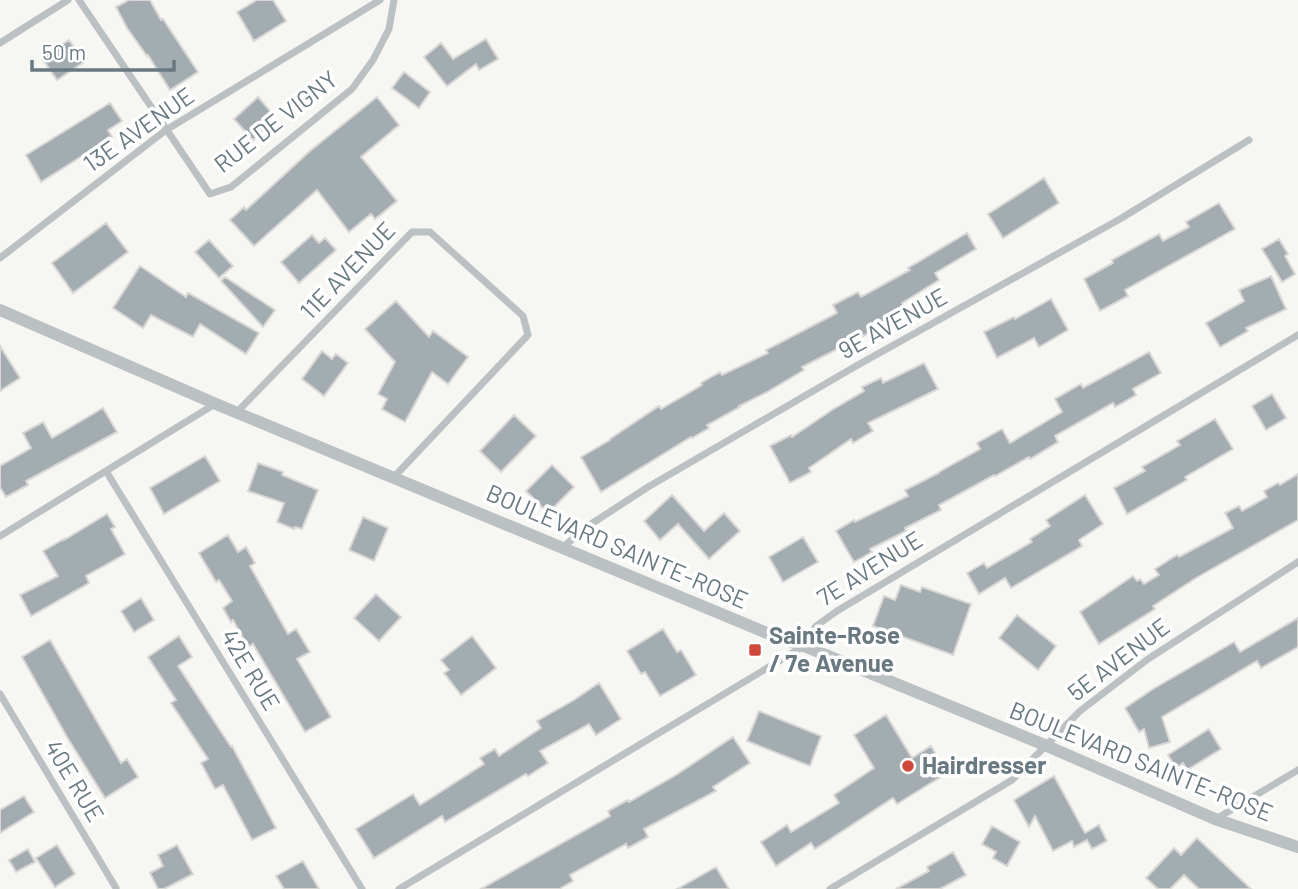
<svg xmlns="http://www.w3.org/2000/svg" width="1298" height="889" viewBox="0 0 1298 889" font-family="Barlow,sans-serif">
  <rect width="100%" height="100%" fill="#f6f6f3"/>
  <path fill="#a3acb0" stroke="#d8d7d6" stroke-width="2" d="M129 0H150L161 20 163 19 198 72 170 90 148 55 147 56 127 28 116 7Z
    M257 0H273L286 21 254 41 237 12Z
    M486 39 498 59 479 70 476 64 447 86 424 57 441 43 453 59Z
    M69 40 84 62 57 80 42 58Z
    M404 72 430 92 419 108 392 88Z
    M258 97 277 119 253 140 234 119Z
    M377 97 399 125 361 157 397 201 375 219 371 214 349 232 317 190 254 246 230 220 244 207 246 210 310 151Z
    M110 103 122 121 108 130 112 137 41 182 26 155Z
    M1044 178 1059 203 1003 238 988 214Z
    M1219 203 1235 229 1125 290 1128 296 1100 311 1084 279 1113 263 1112 260 1159 234 1163 241 1189 227 1186 222Z
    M106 223 128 252 73 293 52 263Z
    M967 233 976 249 935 273 939 280 902 303 906 310 870 330 871 332 802 367 804 370 767 392 739 406 740 407 707 425 709 428 692 438 691 437 601 492 581 457 610 440V439L659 406 661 409 702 385 701 383 720 372 722 375 768 353 766 350 837 313 833 305 858 292 861 297 910 270 908 268Z
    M312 235 319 243 325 238 336 250 299 283 281 262Z
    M1279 239 1288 254 1285 256 1295 274 1282 282 1262 249Z
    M209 240 233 266 219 278 195 252Z
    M140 266 186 297 188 293 259 333 246 354 200 324 193 337 151 315 143 328 113 308Z
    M1271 276 1286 309 1246 328 1248 331 1220 347 1206 323 1244 301 1239 290Z
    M225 277 275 310 263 327 221 281Z
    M1051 299 1068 330 1039 347 1034 338 997 358 984 332 1014 317 1015 319Z
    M396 301 429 337 433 331 468 357 448 384 432 372 405 422 382 409 387 399 378 394 395 362 365 329Z
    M0 346 20 378 0 391Z
    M322 351 332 359 336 354 348 363 324 396 302 379Z
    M1149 352 1161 373 1133 389 1136 395 1115 407 1113 403 1055 436 1058 442 1030 459 1029 457 995 476 994 475 939 505 941 510 905 528 906 531 870 549 872 552 854 562 836 531 854 520 855 522 908 496 905 490 939 473V472L980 449 977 443 1002 429 1010 443 1062 412 1055 399 1081 384 1083 388Z
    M924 363 938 389 868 423 873 431 853 443 851 439 809 468 811 472 790 483 770 446 791 435 792 437 832 410 864 391 862 387 881 378 883 383Z
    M1272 394 1286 418 1266 430 1252 406Z
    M103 408 117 432 26 481 28 485 6 497 0 487V466L31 448 23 433 43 422 52 438Z
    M514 415 536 436 501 472 480 451Z
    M1215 419 1233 449 1185 477 1187 480 1127 514 1114 488 1145 471 1142 467 1180 445 1177 441Z
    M205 456 220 481 164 514 150 488Z
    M258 463 283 472 282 475 318 490 302 529 295 527 294 529 277 522 284 503 248 491Z
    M552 465 574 487 548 513 526 491Z
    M1298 474V520L1196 578 1153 606 1155 609 1099 644 1080 612 1133 576 1137 581 1140 579 1144 584 1159 575 1155 569 1177 555 1179 557 1233 528 1225 513 1239 506 1242 511 1267 497 1264 491 1278 483 1280 485Z
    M672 495 704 531 724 513 740 531 709 559 678 524 660 540 644 521Z
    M1085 495 1103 524 1079 540 1082 546 1011 588 1005 578 979 594 967 573 984 563 987 568 1032 542 1030 539 1050 526 1046 520Z
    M107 514 115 527 111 529 125 554 86 576 89 583 31 616 20 595 58 576 43 551 64 539V540Z
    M363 517 388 528 374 561 349 550Z
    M228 535 238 552 246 547 255 563 250 566 288 634 296 629 310 652 297 659 331 717 305 732 253 644 248 647 233 620 231 622 223 608 232 601 219 580 216 582 199 553Z
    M803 537 818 562 783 582 769 557Z
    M901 585 920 592 922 587 971 604 953 655 873 626 884 596 895 600Z
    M376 594 401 617 379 641 354 618Z
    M141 598 154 620 134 632 121 611Z
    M1017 615 1056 646 1038 670 999 638Z
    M1298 618V647L1261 668 1257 661 1162 717 1170 742 1149 748 1144 729 1139 732 1125 708 1153 689 1234 642 1240 652Z
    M663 629 677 652 681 650 696 675 660 696 645 672 641 674 627 651Z
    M179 636 192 657 178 666 231 747 232 746 276 828 252 840 223 785 215 789 201 763 208 759 171 703 176 700 148 657Z
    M472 636 496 668 461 695 444 673 449 670 441 660Z
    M50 640 121 763 127 759 138 777 105 798 67 737 22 657Z
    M599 683 621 719 596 735 589 724 540 751 548 763 528 776 526 774 445 822 442 816 374 858 356 829 413 794 420 805 484 764 480 758 495 749 499 756 541 728 537 721 574 700Z
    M759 711 821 736 810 766 747 741Z
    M886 715 912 758 931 746 947 773 897 804 893 798 815 849 811 843 776 866 761 842 787 825 791 832 839 803 834 795 874 768 854 735Z
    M1209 729 1221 749 1187 770 1183 763 1176 768 1168 755Z
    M733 737 750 763 713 787 716 791 644 829 648 837 628 848 626 844 570 875 573 881 559 889H481L610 816 608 811 628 800 629 802 676 775Z
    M1054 776 1085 833 1099 825 1107 841 1092 849 1087 840 1074 847 1072 841 1053 851 1035 816 1029 827 1014 800Z
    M24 796 34 812 0 833V810Z
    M992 826 1020 842 1007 866 993 858 996 852 982 844Z
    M1197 838 1251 889H1199L1184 875 1170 889H1158L1146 878 1174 848 1181 855Z
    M57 845 75 874 55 887 36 858Z
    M177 845 193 874 164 889H158L150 873 163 866 158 855Z
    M28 849 35 862 16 872 9 860Z
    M953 852 966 875 940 889H896L929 871 927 867Z
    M303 861 319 889H284L276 876Z
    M716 867 729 889H677Z"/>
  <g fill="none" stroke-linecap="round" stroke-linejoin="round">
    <path stroke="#bbc0c3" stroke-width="7" d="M79 0 210 194 231 187 352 89 373 60 389 29 394 0
      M0 43 68 0
      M0 258 166 130 380 0
      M237 412 412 232H430L523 316 528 335 394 477
      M106 471 362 889
      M0 536 215 404
      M562 548 588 526 648 487 856 366 1120 219 1249 140
      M0 694 116 888
      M1216 819 1298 770
      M399 889 804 646 816 626 837 611 1298 335
      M830 889 1012 780 1080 711 1148 659 1298 562"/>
    <path stroke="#bbc0c3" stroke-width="12" d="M0 310 216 404 779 638 804 646 1047 746 1215 819 1298 847"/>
  </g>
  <g fill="#d0483a" stroke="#fff" stroke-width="2.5">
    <rect x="748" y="643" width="14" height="14" rx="3.5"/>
    <circle cx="908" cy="766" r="7"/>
  </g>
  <g text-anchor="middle" stroke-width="7" stroke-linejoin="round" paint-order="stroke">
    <g font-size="24" fill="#687981" stroke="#fff">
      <text transform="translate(276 122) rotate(-38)" y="8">RUE DE VIGNY</text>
      <text transform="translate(139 130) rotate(-35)" y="8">13E AVENUE</text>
      <text transform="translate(348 271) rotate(-46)" y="8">11E AVENUE</text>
      <text transform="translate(893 324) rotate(-29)" y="8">9E AVENUE</text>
      <text transform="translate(617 547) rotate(23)" y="8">BOULEVARD SAINTE-ROSE</text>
      <text transform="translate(870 569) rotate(-32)" y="8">7E AVENUE</text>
      <text transform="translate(1119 660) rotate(-37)" y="8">5E AVENUE</text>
      <text transform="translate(250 670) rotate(59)" y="8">42E RUE</text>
      <text transform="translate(1141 762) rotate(22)" y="8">BOULEVARD SAINTE-ROSE</text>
      <text transform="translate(74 781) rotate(59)" y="8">40E RUE</text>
    </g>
    <g font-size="24" font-weight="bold" fill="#687981" stroke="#fff" text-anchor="start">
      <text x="769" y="644">Sainte-Rose<tspan x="769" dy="28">/ 7e Avenue</tspan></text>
      <text x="922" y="774">Hairdresser</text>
    </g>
  </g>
  <path d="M32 60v10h142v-10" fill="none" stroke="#687981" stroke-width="3.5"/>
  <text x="42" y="60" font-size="21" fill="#687981" stroke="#ffffff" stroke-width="5" paint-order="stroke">50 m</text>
</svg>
